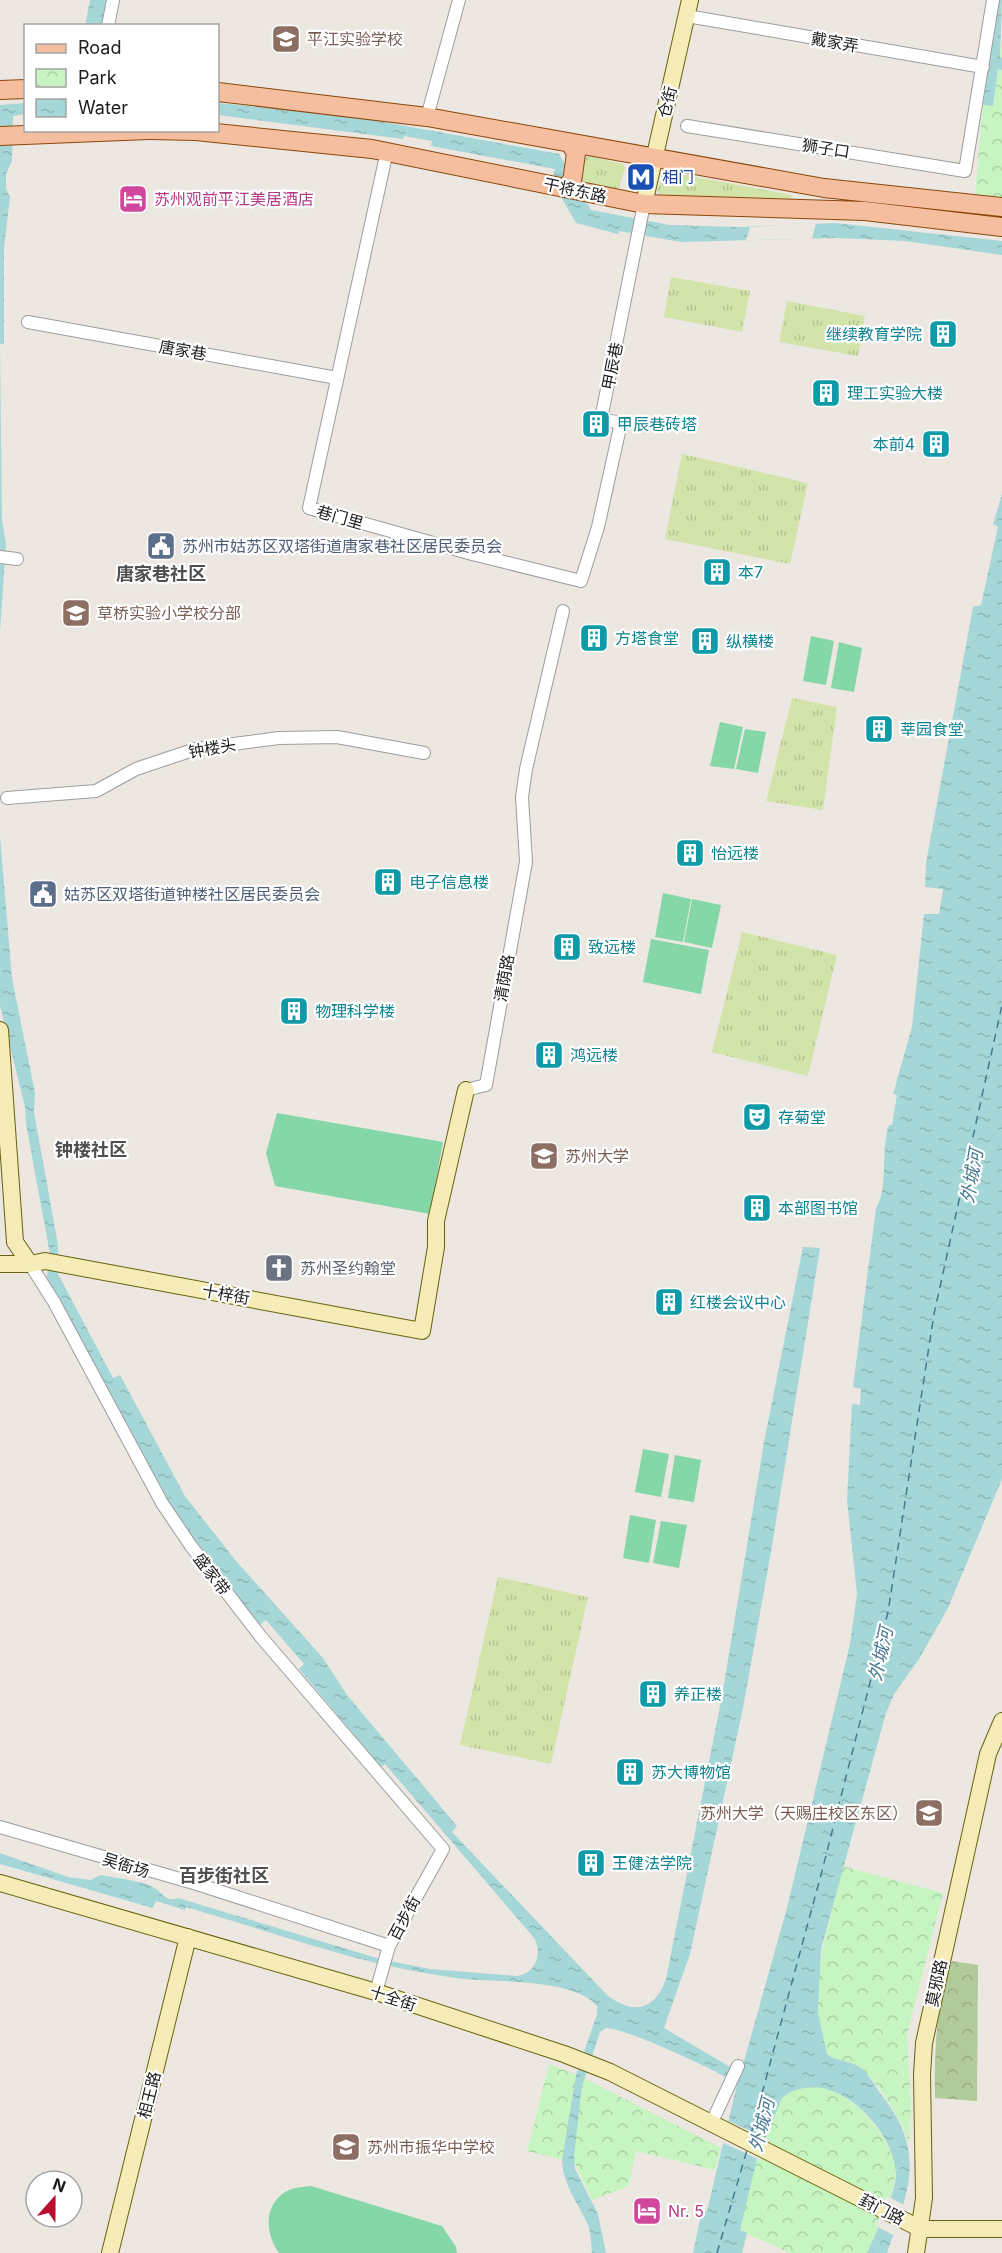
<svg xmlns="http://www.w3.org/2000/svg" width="1002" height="2253" viewBox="0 0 1002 2253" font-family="Inter,'Noto Sans SC',sans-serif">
  <defs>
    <pattern id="grass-tufts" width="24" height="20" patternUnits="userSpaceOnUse" patternTransform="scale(1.5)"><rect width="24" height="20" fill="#d3e4ab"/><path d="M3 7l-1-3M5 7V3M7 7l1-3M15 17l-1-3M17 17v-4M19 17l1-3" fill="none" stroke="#b5c393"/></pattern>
    <pattern id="forest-crowns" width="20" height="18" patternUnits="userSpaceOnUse" patternTransform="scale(1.5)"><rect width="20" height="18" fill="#b1ca99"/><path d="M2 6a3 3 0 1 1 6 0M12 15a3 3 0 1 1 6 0" fill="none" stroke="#98ad83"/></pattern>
    <pattern id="park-crowns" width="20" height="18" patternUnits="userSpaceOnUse" patternTransform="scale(1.5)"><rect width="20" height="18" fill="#c7f5c1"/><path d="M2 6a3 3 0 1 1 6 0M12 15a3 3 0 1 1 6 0" fill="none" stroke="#aad1a5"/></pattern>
    <pattern id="water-ripples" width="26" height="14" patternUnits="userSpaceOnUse" patternTransform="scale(1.5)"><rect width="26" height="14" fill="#a5d7d8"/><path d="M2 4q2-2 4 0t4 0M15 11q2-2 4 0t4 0" fill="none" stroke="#8db8b9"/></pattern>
  </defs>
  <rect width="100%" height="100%" fill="#ede7e2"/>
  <path fill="url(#grass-tufts)" d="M589 156 623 164 625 169 618 190 582 182 579 178 584 159Z
    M670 172 792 195 791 200H726L659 194 657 191 663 174Z
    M671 277 750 291 742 332 664 317Z
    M787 301 865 316 858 356 779 342Z
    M682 454 808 483 790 564 665 539Z
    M792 698 837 707 823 810 766 801Z
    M742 932 837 955 808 1076 712 1052Z
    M498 1577 588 1597 551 1764 460 1745Z"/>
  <path fill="url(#forest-crowns)" d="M952 1961 978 1965 977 2101 935 2098C934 2058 936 1998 952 1961Z"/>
  <path fill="url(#park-crowns)" d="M1002 39V199L975 195 983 105 993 106Z
    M842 1866 943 1893 907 2035 911 2107 909 2145C905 2124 877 2079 858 2067 849 2061 837 2060 828 2056 801 1988 831 1931 842 1866Z
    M549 2064 584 2078 721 2148 715 2170 636 2151 629 2186 592 2200 575 2163 527 2151Z
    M821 2087C852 2091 901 2145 895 2178 891 2204 877 2229 867 2253H790L739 2230 757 2159 781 2100C791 2088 806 2087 821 2087Z"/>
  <path fill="#85d7a7" d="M811 636 834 641 826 685 803 681Z
    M839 642 862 648 854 692 831 688Z
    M720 722 743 727 734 769 710 766Z
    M745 729 766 732 758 773 736 769Z
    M663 893 691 899 683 942 655 937Z
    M692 899 721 905 712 948 684 942Z
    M651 939 709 950 701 994 643 982Z
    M277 1113 443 1142 430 1214 275 1186 266 1153Z
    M643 1449 669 1454 661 1497 635 1492Z
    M675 1455 701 1460 694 1502 668 1498Z
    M630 1515 656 1520 649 1563 623 1558Z
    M661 1521 687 1525 679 1568 653 1563Z
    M311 2186 442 2226 456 2247 457 2253H279C265 2234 263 2204 287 2191 294 2187 303 2187 311 2186Z"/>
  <path fill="url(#water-ripples)" d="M90 0H107L102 25 85 26Z
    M998 0H1002L1000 57 1002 58V70L998 69 993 106 983 105Z
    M25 103V114L13 116 12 161 6 174V189L10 197 4 248V344H0L2 521 6 544 0 632V105Z
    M218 103 356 117 559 154 591 210 670 225 739 227 836 223 1002 241V255L905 241 836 238 681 242 619 231 618 234 576 223 552 181 555 169 431 146 432 141 404 136 403 139 218 115Z
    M1002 494V1479L948 1608 919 1659 894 1694 886 1713 821 1949 818 2013 827 2054C836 2062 851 2060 861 2068 870 2075 876 2088 883 2097 927 2154 908 2192 887 2253H867C876 2232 895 2197 896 2175 896 2135 846 2080 805 2088 796 2089 787 2092 781 2100L757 2159 740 2230 747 2233 742 2253H693L702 2210 707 2211 737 2085C727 2074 623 2027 606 2028L600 2032 582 2086 574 2156 575 2169 598 2214 606 2253H592C591 2244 591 2234 588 2225 578 2202 563 2186 562 2160L576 2075 597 2014V2006C575 1979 498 1982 465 1979 369 1968 279 1934 186 1907L185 1910 156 1901 153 1908 0 1864V1853L68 1877 91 1880 100 1875C117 1878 138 1880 153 1887 163 1892 165 1903 178 1898L380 1959 430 1969 517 1976C536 1973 542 1955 535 1939L385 1764 381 1767 299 1669 304 1664 266 1620 256 1628 236 1603 240 1599 178 1518 46 1283 50 1254 26 1124 25 1107 0 1006V836L12 978 35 1093 34 1112 58 1245V1274L113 1378 120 1375 185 1496 236 1561 323 1658 347 1695 457 1826 452 1832 608 1996C634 2015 655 2010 666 1979L722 1696 764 1442 803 1247 820 1248 771 1552 743 1708 690 1954 664 2028 737 2071 742 2068 787 1908 850 1644 857 1594 847 1500 852 1404 860 1405 861 1389 853 1387 876 1208C889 1188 880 1151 889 1125H892L897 1095 893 1094 912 1027 924 914H939L943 889 925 887 926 863 973 607 981 605 998 527 993 524Z"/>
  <path fill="#ede7e2" d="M816 223 812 239 746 240 750 227Z
    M726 2120 770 2140 760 2160 719 2141Z
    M887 2196 906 2206 895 2236 876 2226Z"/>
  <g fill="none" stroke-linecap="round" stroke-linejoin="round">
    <path stroke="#46798f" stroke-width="1.5" stroke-dasharray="8 6" stroke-linecap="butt" d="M751 2134 822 1871 888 1612 934 1314 1002 1005
      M717 2253 747 2150"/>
    <g stroke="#9d9d9d" stroke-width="14">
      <path id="street" d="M687 16 983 67
        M108 26 113 0
        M427 117 459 0
        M687 126 965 171 993 0
        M387 151 309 508 472 554 581 581 598 527 621 423 601 419 644 204
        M28 322 337 378
        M0 557 17 559
        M7 798 96 791 136 769 196 749 279 738 337 737 424 753
        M466 1090 486 1085 526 862 522 797 526 769 563 611
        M30 1264 54 1302 162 1503 191 1546 261 1637 443 1849 389 1946 376 1992
        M0 1827 197 1884 389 1946
        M711 2124 738 2066"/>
    </g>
    <g stroke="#6a620b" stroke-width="18">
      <path id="secondary" d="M644 204 690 0
        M0 1030 15 1242 30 1264
        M0 1264H30L45 1261 422 1331 436 1247V1221L466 1090
        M0 1883 376 1992 564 2054 610 2072 921 2229H1002
        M110 2253 188 1937
        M916 2253 924 2198 922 2074 924 2043 988 1754 1002 1721"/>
    </g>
    <g stroke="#8b4609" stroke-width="20">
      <path id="primary" d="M0 90 26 89
        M218 92 427 117 824 188 1002 207
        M150 130 196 131 372 149 644 204 865 211 1002 227
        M0 136 148 130
        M570 143 576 153 573 175"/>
    </g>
    <use href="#street" stroke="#fff" stroke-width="12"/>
    <use href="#secondary" stroke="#f5ecb8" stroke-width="16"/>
    <use href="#primary" stroke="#f5bf9f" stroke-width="18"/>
    <g stroke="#8b4609" stroke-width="20" stroke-linecap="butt">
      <path id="primary-bridge" d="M564 188 572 181 573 175"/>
    </g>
    <use href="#primary-bridge" stroke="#f5bf9f" stroke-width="18"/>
  </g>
  <defs>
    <g id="school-square" transform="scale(1.5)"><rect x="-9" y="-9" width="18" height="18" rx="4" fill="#8d6e63" stroke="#fff"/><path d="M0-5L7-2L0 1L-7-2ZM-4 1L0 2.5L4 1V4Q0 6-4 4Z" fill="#fff"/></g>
    <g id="metro-square" transform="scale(1.5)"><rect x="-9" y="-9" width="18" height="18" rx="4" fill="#1a4fb4" stroke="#fff"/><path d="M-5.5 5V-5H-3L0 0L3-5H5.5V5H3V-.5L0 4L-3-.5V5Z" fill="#fff"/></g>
    <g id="hotel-square" transform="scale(1.5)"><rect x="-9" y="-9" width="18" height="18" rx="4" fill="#d1479c" stroke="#fff"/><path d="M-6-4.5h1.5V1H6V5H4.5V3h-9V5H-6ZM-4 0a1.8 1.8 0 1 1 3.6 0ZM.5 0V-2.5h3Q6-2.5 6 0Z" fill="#fff"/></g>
    <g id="building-square" transform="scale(1.5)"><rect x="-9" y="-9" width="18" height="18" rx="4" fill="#0f9aa8" stroke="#fff"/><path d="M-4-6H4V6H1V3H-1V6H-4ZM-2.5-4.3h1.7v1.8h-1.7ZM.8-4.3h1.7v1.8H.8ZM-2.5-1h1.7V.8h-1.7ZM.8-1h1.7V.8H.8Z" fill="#fff"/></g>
    <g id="civic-square" transform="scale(1.5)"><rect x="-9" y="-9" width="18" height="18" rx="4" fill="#5c6f8a" stroke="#fff"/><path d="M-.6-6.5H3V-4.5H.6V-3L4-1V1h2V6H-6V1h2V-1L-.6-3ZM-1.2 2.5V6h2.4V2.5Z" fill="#fff"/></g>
    <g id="theatre-square" transform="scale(1.5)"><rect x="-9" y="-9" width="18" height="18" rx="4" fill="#0f9aa8" stroke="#fff"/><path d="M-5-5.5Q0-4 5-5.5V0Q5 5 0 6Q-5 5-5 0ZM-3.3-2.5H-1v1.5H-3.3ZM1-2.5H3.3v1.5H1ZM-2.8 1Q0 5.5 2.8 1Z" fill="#fff"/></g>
    <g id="university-square" transform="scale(1.5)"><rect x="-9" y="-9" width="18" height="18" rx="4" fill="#8d6e63" stroke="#fff"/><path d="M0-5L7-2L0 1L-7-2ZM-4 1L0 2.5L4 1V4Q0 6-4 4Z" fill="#fff"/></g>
    <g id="church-square" transform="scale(1.5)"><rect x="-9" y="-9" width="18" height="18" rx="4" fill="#6b7280" stroke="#fff"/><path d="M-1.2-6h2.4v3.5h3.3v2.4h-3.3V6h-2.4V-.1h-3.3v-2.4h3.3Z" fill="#fff"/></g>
  </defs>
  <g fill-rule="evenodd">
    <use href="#school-square" x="286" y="39"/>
    <use href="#metro-square" x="641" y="177"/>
    <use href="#hotel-square" x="133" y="199"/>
    <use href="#building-square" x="943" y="334"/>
    <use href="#building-square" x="826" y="393"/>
    <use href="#building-square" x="596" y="424"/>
    <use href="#building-square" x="936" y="444"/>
    <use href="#civic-square" x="161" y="546"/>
    <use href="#building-square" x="717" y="572"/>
    <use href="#school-square" x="76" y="613"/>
    <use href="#building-square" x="594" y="638"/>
    <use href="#building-square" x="705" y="641"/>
    <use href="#building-square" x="879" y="729"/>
    <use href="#building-square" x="690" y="853"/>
    <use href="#building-square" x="388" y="882"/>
    <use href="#civic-square" x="43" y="894"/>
    <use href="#building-square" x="567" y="947"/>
    <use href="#building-square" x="294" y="1011"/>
    <use href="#building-square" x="549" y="1055"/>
    <use href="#theatre-square" x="757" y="1117"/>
    <use href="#university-square" x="544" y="1156"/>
    <use href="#building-square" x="757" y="1208"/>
    <use href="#church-square" x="279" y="1268"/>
    <use href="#building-square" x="669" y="1302"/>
    <use href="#building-square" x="653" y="1694"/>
    <use href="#building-square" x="630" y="1772"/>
    <use href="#university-square" x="929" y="1813"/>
    <use href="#building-square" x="591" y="1863"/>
    <use href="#school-square" x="346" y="2147"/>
    <use href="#hotel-square" x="647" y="2211"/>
  </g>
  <g text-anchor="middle" stroke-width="4.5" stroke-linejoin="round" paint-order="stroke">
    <g font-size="16" fill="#785e54" stroke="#fff" text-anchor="start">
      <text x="307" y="45">平江实验学校</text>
      <text x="97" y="619">草桥实验小学校分部</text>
      <text x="565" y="1162">苏州大学</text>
      <text x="908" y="1819" text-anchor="end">苏州大学（天赐庄校区东区）</text>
      <text x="367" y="2153">苏州市振华中学校</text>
    </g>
    <g font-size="16" fill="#1c1c1c" stroke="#fff">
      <text transform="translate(835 42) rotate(10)" y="6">戴家弄</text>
      <text transform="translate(667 102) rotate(-76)" y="6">仓街</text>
      <text transform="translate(826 148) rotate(9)" y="6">狮子口</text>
      <text transform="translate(575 190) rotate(12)" y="6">干将东路</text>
      <text transform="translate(183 350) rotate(10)" y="6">唐家巷</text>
      <text transform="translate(612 366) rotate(-79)" y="6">甲辰巷</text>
      <text transform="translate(340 517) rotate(16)" y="6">巷门里</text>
      <text transform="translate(212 748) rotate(-10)" y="6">钟楼头</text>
      <text transform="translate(504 978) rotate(-80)" y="6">清荫路</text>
      <text transform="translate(226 1294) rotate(10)" y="6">十梓街</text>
      <text transform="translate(212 1574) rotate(53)" y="6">盛家带</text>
      <text transform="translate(126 1865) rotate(17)" y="6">吴衙场</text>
      <text transform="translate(404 1918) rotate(-62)" y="6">百步街</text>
      <text transform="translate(936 1983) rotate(-78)" y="6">莫邪路</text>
      <text transform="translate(393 1998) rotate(18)" y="6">十全街</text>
      <text transform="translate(149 2095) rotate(-76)" y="6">相王路</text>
      <text transform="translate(882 2209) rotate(27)" y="6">葑门路</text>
    </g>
    <g font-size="16" fill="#164399" stroke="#fff" text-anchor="start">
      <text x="662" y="183">相门</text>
    </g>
    <g font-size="16" fill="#b23c85" stroke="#fff" text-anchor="start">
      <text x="154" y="205">苏州观前平江美居酒店</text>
      <text x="668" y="2217">Nr. 5</text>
    </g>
    <g font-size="16" fill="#0d838f" stroke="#fff" text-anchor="start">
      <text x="922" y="340" text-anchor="end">继续教育学院</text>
      <text x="847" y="399">理工实验大楼</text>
      <text x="617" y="430">甲辰巷砖塔</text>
      <text x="915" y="450" text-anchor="end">本前4</text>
      <text x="738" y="578">本7</text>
      <text x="615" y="644">方塔食堂</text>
      <text x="726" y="647">纵横楼</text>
      <text x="900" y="735">莘园食堂</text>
      <text x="711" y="859">怡远楼</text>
      <text x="409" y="888">电子信息楼</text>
      <text x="588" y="953">致远楼</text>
      <text x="315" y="1017">物理科学楼</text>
      <text x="570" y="1061">鸿远楼</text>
      <text x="778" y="1123">存菊堂</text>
      <text x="778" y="1214">本部图书馆</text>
      <text x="690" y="1308">红楼会议中心</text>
      <text x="674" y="1700">养正楼</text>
      <text x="651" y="1778">苏大博物馆</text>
      <text x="612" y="1869">王健法学院</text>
    </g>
    <g font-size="16" fill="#4e5e75" stroke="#fff" text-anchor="start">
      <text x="182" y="552">苏州市姑苏区双塔街道唐家巷社区居民委员会</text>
      <text x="64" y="900">姑苏区双塔街道钟楼社区居民委员会</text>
    </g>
    <g font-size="16" fill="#5b616d" stroke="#fff" text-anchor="start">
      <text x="300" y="1274">苏州圣约翰堂</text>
    </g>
    <g font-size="18" font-weight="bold" fill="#4f4f4f" stroke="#fff">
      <text x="161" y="580">唐家巷社区</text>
      <text x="91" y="1156">钟楼社区</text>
      <text x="224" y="1882">百步街社区</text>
    </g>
    <g font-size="18" font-style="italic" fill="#46798f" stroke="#fff">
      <text transform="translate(972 1176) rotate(-80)" y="6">外城河</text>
      <text transform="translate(881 1654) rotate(-77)" y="6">外城河</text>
      <text transform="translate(762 2125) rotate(-76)" y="6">外城河</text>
    </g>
  </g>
  <rect x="24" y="24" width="195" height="108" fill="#ffffff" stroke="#a4a4a4" stroke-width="1.5"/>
  <rect x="36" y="44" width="30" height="9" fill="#f5bf9f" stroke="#a4a4a4" stroke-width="1.5"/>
  <text x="78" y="54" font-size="18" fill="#1c1c1c">Road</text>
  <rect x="36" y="69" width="30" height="18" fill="url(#park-crowns)" stroke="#a4a4a4" stroke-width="1.5"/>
  <text x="78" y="84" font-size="18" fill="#1c1c1c">Park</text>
  <rect x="36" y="99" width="30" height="18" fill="url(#water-ripples)" stroke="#a4a4a4" stroke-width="1.5"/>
  <text x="78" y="114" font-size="18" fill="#1c1c1c">Water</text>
  <g transform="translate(54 2199) rotate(21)"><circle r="28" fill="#ffffff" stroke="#a4a4a4" stroke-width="1.5"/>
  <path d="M0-4.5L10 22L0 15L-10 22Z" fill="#bb0d30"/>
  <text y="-9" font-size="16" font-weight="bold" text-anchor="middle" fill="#1c1c1c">N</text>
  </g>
</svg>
